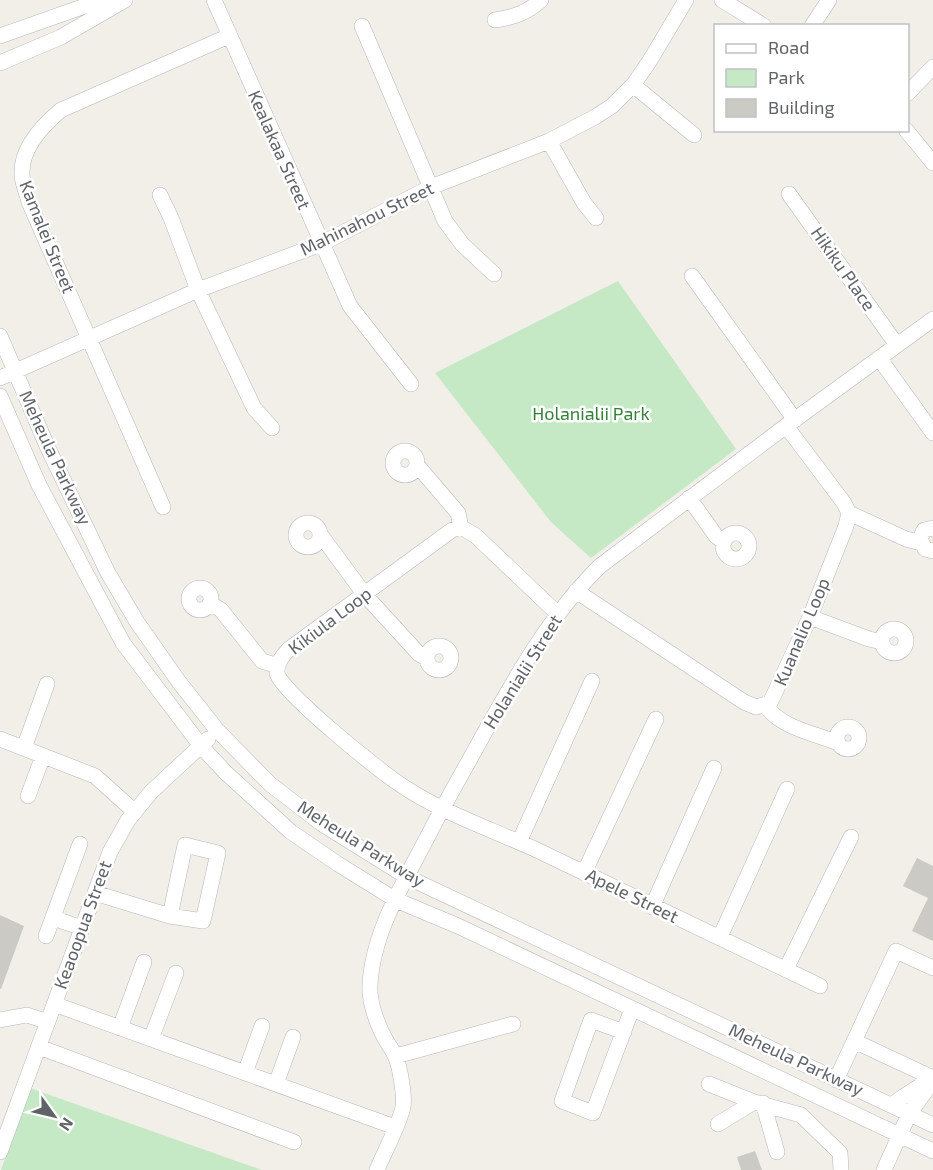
<svg xmlns="http://www.w3.org/2000/svg" width="933" height="1170" viewBox="0 0 933 1170" font-family="'Exo 2',sans-serif">
  <rect width="100%" height="100%" fill="#f1efe8"/>
  <path fill="#c5e8c5" d="M618 281 736 449 591 558 551 522 435 373Z
    M30 1088 262 1170H1Z"/>
  <path fill="#cccac5" d="M917 858 933 866V941L912 931 928 898 903 886Z
    M0 915 24 926 1 989H0Z
    M755 1151 762 1170H741L737 1157Z"/>
  <g fill="none" stroke-linecap="round" stroke-linejoin="round">
    <g stroke="#b5b8bc" stroke-width="16">
      <path id="minor" d="M214 0 350 306 411 384
        M722 0 764 26
        M495 20C514 17 527 13 541 0
        M362 26 445 221 462 244 494 274
        M812 26 829 0
        M0 36 102 0
        M0 63 61 37 125 0
        M633 85 694 135
        M908 93 933 67
        M906 130 933 163
        M549 141 584 203 596 218
        M789 194 897 345
        M160 195 171 218 198 290 254 408 272 428
        M692 276 795 420
        M0 336 47 446 108 573 137 622 179 682 217 730 270 784 322 824 407 877 933 1125
        M879 358 933 433
        M0 378 198 290 321 244 431 187 549 141 595 117 612 106 633 85 649 62 686 0
        M0 396 39 485 123 643 201 746 226 773 291 832 338 864 396 900 458 926 933 1151
        M393 463a12 12 0 1 1 24 0a12 12 0 1 1-24 0Z
        M417 465 458 513 461 527
        M689 498 716 536 724 542
        M163 507 29 202C27 193 22 183 22 174 21 148 43 125 61 110L229 36
        M849 513 906 539 921 543
        M296 535a12 12 0 1 1 24 0a12 12 0 1 1-24 0Z
        M933 528 924 530 920 539 925 549 933 551
        M723 546a13 13 0 1 1 26 0a13 13 0 1 1-26 0Z
        M320 534 365 595 418 653 427 659
        M189 599a11 11 0 1 1 22 0a11 11 0 1 1-22 0Z
        M576 591 744 702 756 707 770 703 810 617 846 526 849 513 844 503 786 426
        M210 603 221 610 262 661 278 666
        M558 614 476 536 461 527 452 530 289 649C283 655 276 664 277 673 281 692 381 772 401 785 444 814 494 830 541 852 634 896 727 941 820 986
        M810 617 869 639 882 642
        M882 641a12 12 0 1 1 24 0a12 12 0 1 1-24 0Z
        M427 658a12 12 0 1 1 24 0a12 12 0 1 1-24 0Z
        M766 706C781 728 814 733 838 743
        M837 738a11 11 0 1 1 22 0a11 11 0 1 1-22 0Z
        M0 739 95 776 135 812
        M24 748 47 684
        M28 796 43 756
        M519 842 592 681
        M584 873 656 719
        M95 893 170 916 203 921 218 853 185 845 170 916
        M652 907 714 768
        M53 918 82 928
        M46 936 80 844
        M720 937 787 789
        M786 969 851 837
        M54 1004 395 1127
        M0 1020 27 1015 48 1022
        M120 1028 144 962
        M624 1032 591 1020 562 1101 593 1113 632 1009
        M151 1039 176 973
        M854 1041 933 1078
        M39 1047 294 1142
        M396 1056 513 1024
        M245 1073 262 1026
        M836 1080 896 951 933 968
        M276 1084 293 1037
        M709 1084 754 1102 801 1115 840 1153 841 1170
        M763 1103 777 1152
        M891 1105C899 1100 923 1082 930 1082
        M718 1124 754 1102
        M0 1152 110 852 128 820 151 792 208 739
        M377 1170C385 1150 398 1128 403 1107 405 1098 400 1067 396 1058 394 1052 390 1047 387 1042 378 1027 369 1003 370 986 372 932 405 881 429 834 447 799 467 765 486 730 518 673 552 613 600 566L786 426 933 319
        M884 1170 909 1114 933 1081"/>
    </g>
    <use href="#minor" stroke="#fff" stroke-width="15"/>
  </g>
  <g text-anchor="middle" stroke-width="5" stroke-linejoin="round" paint-order="stroke">
    <g font-size="18" fill="#5f6368" stroke="#fff">
      <text transform="translate(279 150) rotate(66)" y="6">Kealakaa Street</text>
      <text transform="translate(367 219) rotate(-26)" y="6">Mahinahou Street</text>
      <text transform="translate(47 237) rotate(68)" y="6">Kamalei Street</text>
      <text transform="translate(843 269) rotate(55)" y="6">Hikiku Place</text>
      <text transform="translate(55 458) rotate(65)" y="6">Meheula Parkway</text>
      <text transform="translate(330 621) rotate(-37)" y="6">Kikiula Loop</text>
      <text transform="translate(802 632) rotate(-67)" y="6">Kuanalio Loop</text>
      <text transform="translate(523 672) rotate(-58)" y="6">Holanialii Street</text>
      <text transform="translate(361 844) rotate(32)" y="6">Meheula Parkway</text>
      <text transform="translate(632 896) rotate(26)" y="6">Apele Street</text>
      <text transform="translate(83 925) rotate(-70)" y="6">Keaoopua Street</text>
      <text transform="translate(796 1060) rotate(25)" y="6">Meheula Parkway</text>
    </g>
    <g font-size="18" fill="#348238" stroke="#fff">
      <text x="591" y="420">Holanialii Park</text>
    </g>
  </g>
  <rect x="714" y="24" width="195" height="108" fill="#ffffff" stroke="#bfc1c3" stroke-width="1.5"/>
  <rect x="726" y="44" width="30" height="9" fill="#ffffff" stroke="#bfc1c3" stroke-width="1.5"/>
  <text x="768" y="54" font-size="18" fill="#5f6368">Road</text>
  <rect x="726" y="69" width="30" height="18" fill="#c5e8c5" stroke="#bfc1c3" stroke-width="1.5"/>
  <text x="768" y="84" font-size="18" fill="#5f6368">Park</text>
  <rect x="726" y="99" width="30" height="18" fill="#cccac5" stroke="#bfc1c3" stroke-width="1.5"/>
  <text x="768" y="114" font-size="18" fill="#5f6368">Building</text>
  <g transform="translate(54 1116) rotate(124)" stroke="#ffffff" stroke-width="4.5" paint-order="stroke">
  <path d="M0-4.5L10 22L0 15L-10 22Z" fill="#5f6368"/>
  <text y="-9" font-size="16" font-weight="bold" text-anchor="middle" fill="#5f6368">N</text>
  </g>
</svg>
